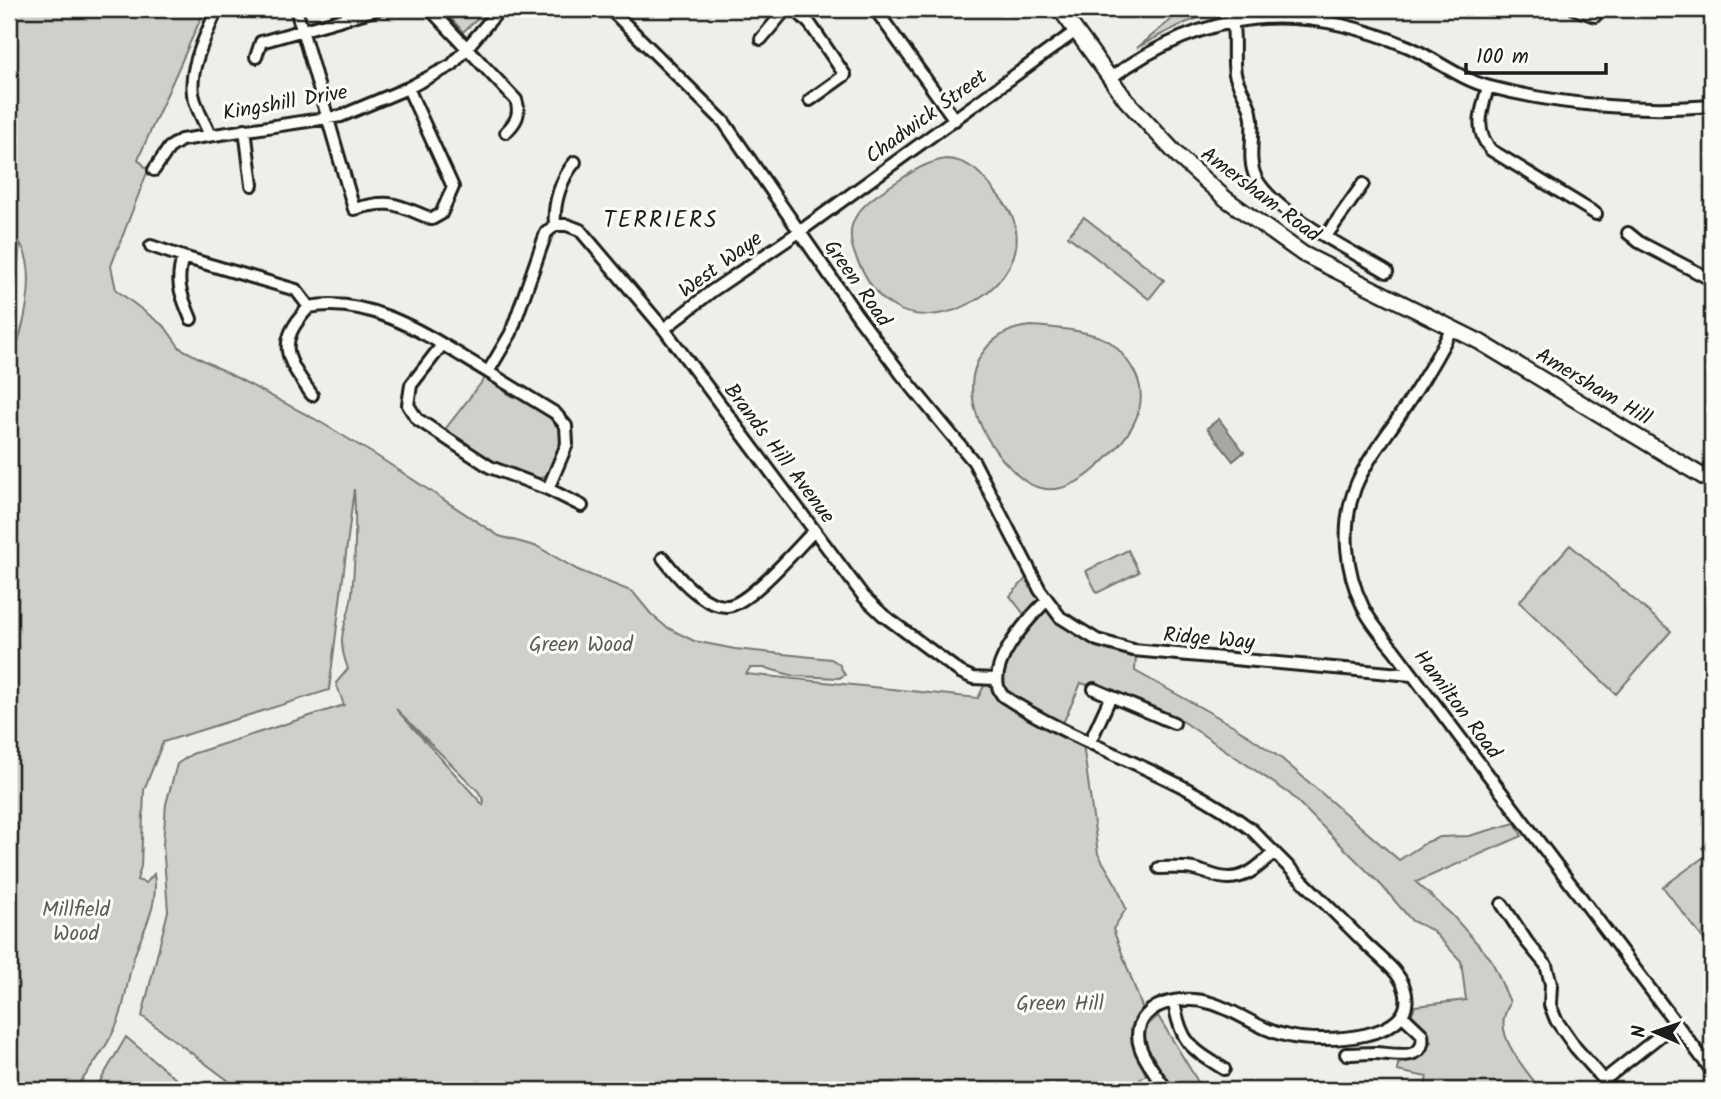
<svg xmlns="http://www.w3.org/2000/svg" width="1721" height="1099" viewBox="0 0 1721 1099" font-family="Kalam,sans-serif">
  <rect width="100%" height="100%" fill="#f0eeea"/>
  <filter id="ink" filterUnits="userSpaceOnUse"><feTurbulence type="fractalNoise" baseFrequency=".0143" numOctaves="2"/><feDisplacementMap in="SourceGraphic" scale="14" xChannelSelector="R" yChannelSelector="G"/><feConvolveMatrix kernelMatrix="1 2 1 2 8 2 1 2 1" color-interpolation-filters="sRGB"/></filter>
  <g filter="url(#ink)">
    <path fill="#d0cfcc" stroke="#767674" stroke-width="2" fill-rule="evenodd" d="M9 9H205L138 159 148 170 111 266 116 290 165 327 180 348 315 419 377 456 499 536 538 547 578 570 633 592 651 614 666 627 694 641 735 649 831 659 839 664 845 675 839 678 794 676 766 668H750L746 674 978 698 992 670 1005 671 1026 617 1010 596 1028 576 1061 625 1093 643 1136 656 1135 671 1234 726 1282 759 1399 860 1427 842 1440 837 1469 836 1515 823 1522 836 1416 882 1452 915 1491 959 1510 1002C1508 1007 1505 1013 1504 1018 1499 1041 1528 1073 1541 1090H1424L1427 1077 1397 1071 1398 1064 1410 1060 1431 1042 1411 1016 1415 1006 1466 1000 1461 961 1432 930 1412 921 1382 886 1290 794 1184 722 1140 701 1081 683 1059 732 1083 744 1098 854 1117 886 1126 909 1113 929 1143 1010 1131 1029 1134 1046 1146 1075 1127 1090H241L142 1016 168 911 163 844 166 804 177 764 192 754 344 705 336 683 348 669C334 631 348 628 352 594 355 562 356 521 354 489L329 690 163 742 144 790 141 866 137 880 146 883 154 874C159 906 144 927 134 957 128 976 126 997 120 1016 111 1043 91 1067 75 1090H9V367C22 335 40 274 20 243L9 356ZM396 709 478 791 484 801 483 805Z
      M443 9H488L463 32Z
      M1184 9H1239C1204 11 1168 30 1137 48Z
      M946 159C968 160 980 172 993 189 1002 200 1012 211 1015 225 1030 284 940 338 891 305 878 297 871 286 864 273 835 224 857 207 898 181 913 171 927 162 946 159Z
      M1084 217 1164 280 1149 299 1068 236Z
      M1032 326C1054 328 1091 330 1110 342 1118 348 1125 357 1131 366 1158 406 1124 444 1094 470 1080 482 1060 493 1041 488 1025 485 1014 472 1003 460 977 429 956 380 989 345 1001 333 1015 327 1032 326Z
      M485 378 513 397 518 396C545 412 572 419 557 456 553 466 550 473 542 478 512 481 468 447 443 432Z
      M1570 545 1671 631 1616 694 1519 602Z
      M1128 550 1139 572 1097 593 1086 571Z
      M1704 846 1712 848V950L1663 887 1708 854 1702 848Z
      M1158 1016 1203 1090H1173L1147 1049 1142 1030Z
      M126 1037 189 1090H95Z"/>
    <path fill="#a8a7a3" stroke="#706f6d" stroke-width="2" d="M1219 419 1244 452 1233 461 1207 428Z"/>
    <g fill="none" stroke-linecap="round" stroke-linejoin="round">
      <g stroke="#1c1c1c" stroke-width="16">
        <path id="minor" d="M296 9 354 209C392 198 397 205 432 219L441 214 453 187 408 88
          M430 9 516 100C521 114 516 122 506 132
          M610 9 724 122 857 315 902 375 974 462 1040 590 1060 617 1097 640 1133 650 1412 675
          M795 9 810 24 845 75 810 100
          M875 9 955 120
          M1575 9 1595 16
          M1232 20C1236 38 1232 56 1235 74 1239 90 1251 102 1252 119 1254 138 1247 160 1256 178 1274 213 1352 251 1387 272
          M761 39 786 9
          M256 57 261 42 378 9
          M1109 79C1207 8 1297 0 1409 47 1436 59 1461 80 1490 87 1560 105 1641 112 1712 106
          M1488 87C1482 110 1473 130 1491 150L1596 214
          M245 129 252 185
          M210 135C204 122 196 108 193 94 189 66 207 34 217 9
          M154 170 169 148 181 140 341 116 408 88 452 65 500 9
          M555 225H567L580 230 664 329 864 597 883 615 960 672 973 678 995 679
          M1628 233 1639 242 1712 280
          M1326 236 1363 184
          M151 246 183 257 296 290 309 307C374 295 434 340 488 372L511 333 546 233 555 225C553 204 561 178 575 162
          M183 257C175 284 181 294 191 319
          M309 307C275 344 286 358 312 395
          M1452 328C1437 358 1419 387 1400 415 1385 438 1365 462 1355 488 1341 526 1345 570 1363 607 1370 622 1383 637 1394 650L1712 1071
          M664 329 712 291 799 232 1076 31
          M442 345 411 385 408 405 417 419 490 467 548 489 567 444 566 426 555 413 488 372
          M548 489 582 506
          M663 558C676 575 703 607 727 606 748 606 798 547 814 531
          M1047 600C1028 619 981 670 1003 696 1082 748 1177 772 1252 830 1289 868 1327 905 1365 943 1377 955 1398 970 1404 987 1424 1042 1319 1043 1288 1036 1246 1027 1222 993 1174 1001 1163 1003 1153 1007 1146 1015 1124 1040 1153 1069 1167 1090
          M1094 689 1174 723
          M1090 742 1111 696
          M1159 868C1171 868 1182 867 1193 869 1203 871 1211 875 1220 877 1243 882 1259 867 1274 852
          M1502 904 1527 942 1546 965 1551 984 1550 1005 1556 1020 1575 1047 1604 1080 1676 1023
          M1174 1001C1180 1042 1190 1048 1224 1069
          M1346 1054C1356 1054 1365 1053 1375 1053 1390 1053 1427 1064 1422 1034L1402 1015"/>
      </g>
      <g stroke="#1c1c1c" stroke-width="19">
        <path id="major" d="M1060 9 1126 100 1180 158 1226 199 1303 254 1480 342 1712 482"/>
      </g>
      <use href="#minor" stroke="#fdfcf7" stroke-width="10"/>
      <use href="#major" stroke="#fdfcf7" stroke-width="14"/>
    </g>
  </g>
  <g text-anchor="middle" stroke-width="6" stroke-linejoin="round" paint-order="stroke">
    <g font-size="21" fill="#1c1c1c" stroke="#fdfcf7">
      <text transform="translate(285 102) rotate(-10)" y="7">Kingshill Drive</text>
      <text transform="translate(926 116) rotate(-36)" y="7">Chadwick Street</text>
      <text transform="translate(1261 194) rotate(37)" y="7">Amersham Road</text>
      <text transform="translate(720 264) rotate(-36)" y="7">West Waye</text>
      <text transform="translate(858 283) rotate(55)" y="7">Green Road</text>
      <text transform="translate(1594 386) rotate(31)" y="7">Amersham Hill</text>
      <text transform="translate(780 453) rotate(53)" y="7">Brands Hill Avenue</text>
      <text transform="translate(1209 638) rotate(5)" y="7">Ridge Way</text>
      <text transform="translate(1458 704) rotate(53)" y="7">Hamilton Road</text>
    </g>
    <g font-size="21" fill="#5b5b5a" stroke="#fdfcf7">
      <text x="581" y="651">Green Wood</text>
      <text x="76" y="916">Millfield<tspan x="76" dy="24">Wood</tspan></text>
      <text x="1060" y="1010">Green Hill</text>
    </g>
    <g font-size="23" letter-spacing="2" fill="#1c1c1c" stroke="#fdfcf7">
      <text x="661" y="227">TERRIERS</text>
    </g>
  </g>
  <rect width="1721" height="1099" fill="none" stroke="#fdfcf7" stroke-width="35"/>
  <rect x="18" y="18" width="1686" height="1064" fill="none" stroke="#1c1c1c" stroke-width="2.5" filter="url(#ink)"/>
  <g transform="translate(1655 1032) rotate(272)" stroke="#fdfcf7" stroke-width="5" paint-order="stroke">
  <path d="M0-5L12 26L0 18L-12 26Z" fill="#1c1c1c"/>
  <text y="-10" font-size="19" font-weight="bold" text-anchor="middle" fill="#1c1c1c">N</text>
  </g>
  <path d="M1466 63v10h140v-10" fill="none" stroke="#1c1c1c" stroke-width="3.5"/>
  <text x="1476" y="63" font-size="21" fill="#1c1c1c" stroke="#fdfcf7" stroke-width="5" paint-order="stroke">100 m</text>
</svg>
